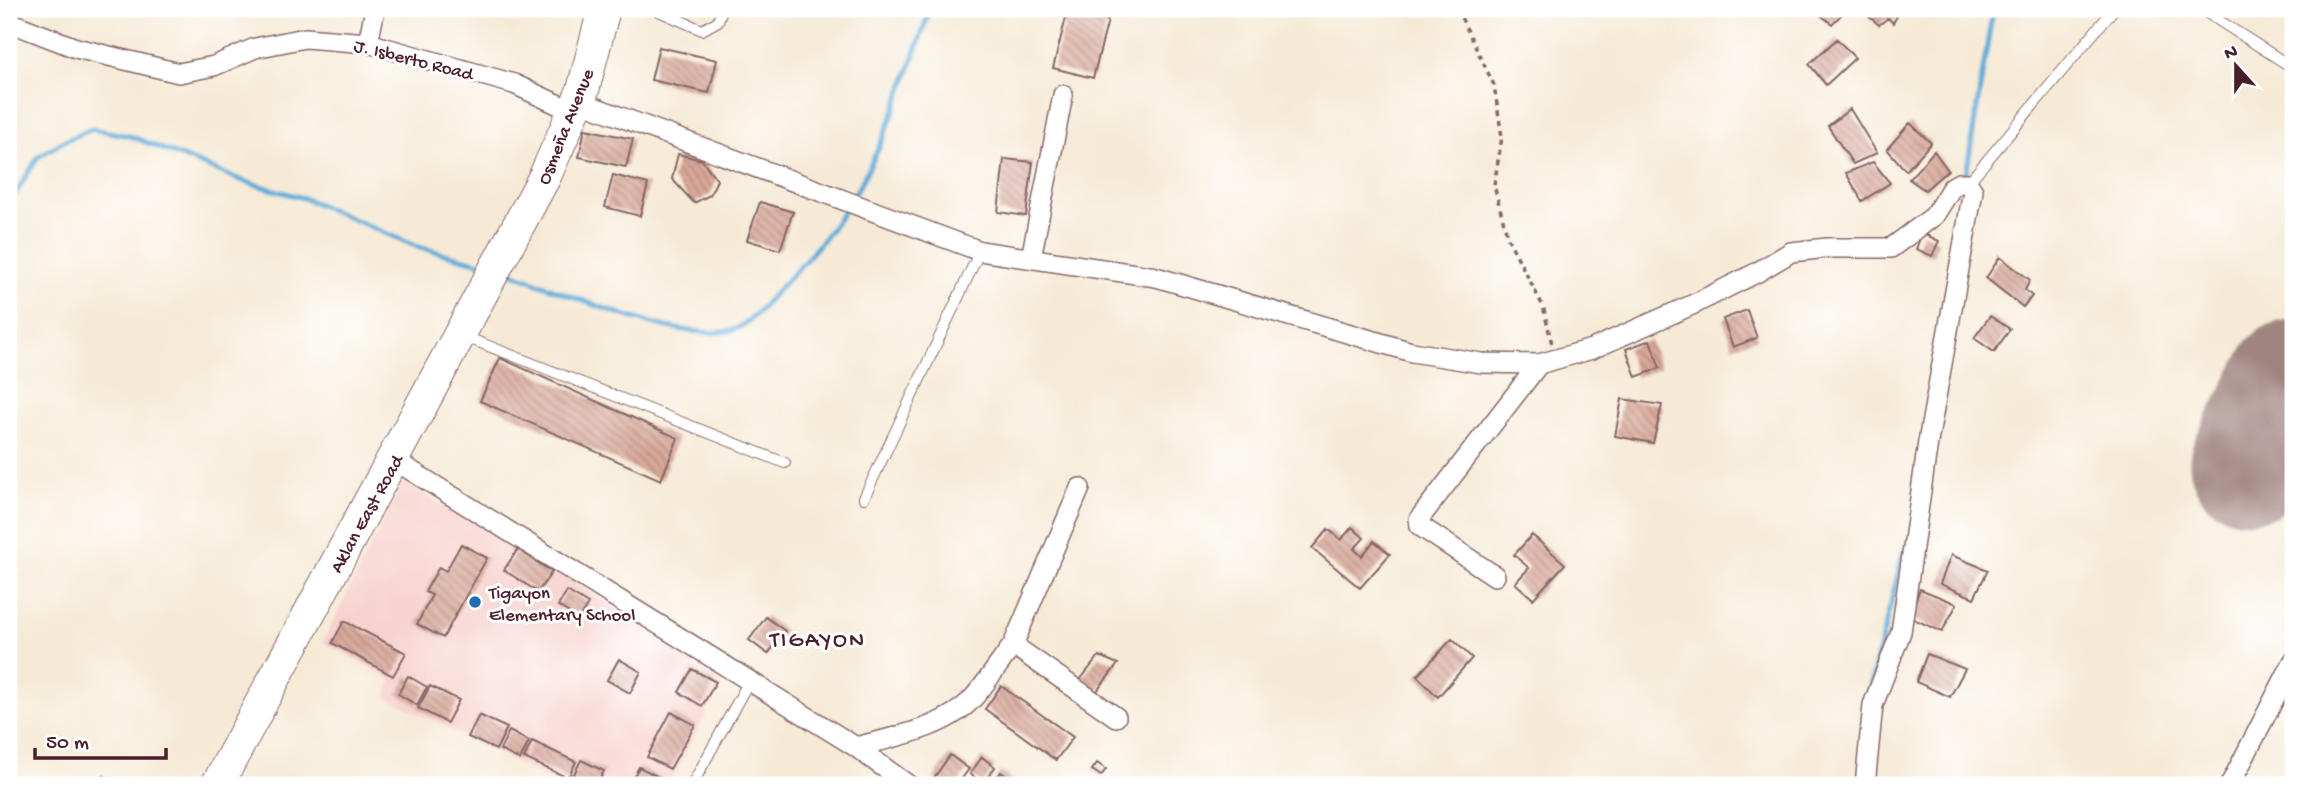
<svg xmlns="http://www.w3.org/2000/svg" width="2302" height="794" viewBox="0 0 2302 794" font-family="'Gochi Hand',sans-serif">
  <defs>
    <pattern id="building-back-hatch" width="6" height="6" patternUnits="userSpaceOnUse" patternTransform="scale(1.75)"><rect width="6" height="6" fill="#d8a899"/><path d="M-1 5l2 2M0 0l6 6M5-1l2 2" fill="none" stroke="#b1887d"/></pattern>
  </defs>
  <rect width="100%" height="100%" fill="#fff"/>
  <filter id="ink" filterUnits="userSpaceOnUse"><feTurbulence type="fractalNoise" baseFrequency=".0143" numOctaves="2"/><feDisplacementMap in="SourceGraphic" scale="14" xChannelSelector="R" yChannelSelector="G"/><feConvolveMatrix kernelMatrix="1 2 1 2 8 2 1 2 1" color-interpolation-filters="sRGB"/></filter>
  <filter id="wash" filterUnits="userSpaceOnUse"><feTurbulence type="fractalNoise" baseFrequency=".00686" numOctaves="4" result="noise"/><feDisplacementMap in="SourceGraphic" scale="28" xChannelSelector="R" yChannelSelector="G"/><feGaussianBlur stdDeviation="1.57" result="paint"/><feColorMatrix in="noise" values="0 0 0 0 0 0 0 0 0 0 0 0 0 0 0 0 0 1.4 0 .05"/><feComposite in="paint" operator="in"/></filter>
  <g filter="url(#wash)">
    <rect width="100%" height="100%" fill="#f6ead6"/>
    <path fill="#f7d0cc" d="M403 482 542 562 726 677 668 785H560L386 697 392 680 323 642Z"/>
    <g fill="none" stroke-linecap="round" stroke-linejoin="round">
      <path stroke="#5eabd7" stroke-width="5" d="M1966 175 1993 9
        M9 204 38 157 62 142 92 129 130 136 243 181 303 198 418 247 484 264
        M505 270C559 291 672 342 729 331 748 327 760 309 773 295 796 271 820 246 839 218 882 157 906 80 930 9
        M1869 691 1903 554"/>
      <path stroke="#a08480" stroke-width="119" d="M2249 463 2293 379"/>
    </g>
    <g id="blocks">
      <path fill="url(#building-back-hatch)" d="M1813 9H1847L1832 24Z
        M1860 9H1901L1893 23 1888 18 1879 25Z
        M1068 10 1108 20 1093 78 1053 68Z
        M1837 39 1855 58 1826 85 1809 64Z
        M659 47 717 60 709 93 651 80Z
        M1850 109 1877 153 1853 164 1828 126Z
        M1910 123 1931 143 1906 171 1887 149Z
        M585 129 633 139 626 167 579 157Z
        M1934 151 1948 170 1925 190 1909 179Z
        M678 154 702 160 717 180 710 195 694 203 672 179Z
        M1004 159 1033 162 1026 216 998 212Z
        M1873 162 1890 183 1862 201 1846 173Z
        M613 175 648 184 640 216 605 207Z
        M760 202 793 212 780 250 747 240Z
        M1922 233 1939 241 1932 256 1916 249Z
        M2000 257 2030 280 2025 290 2032 296 2023 307 1986 278Z
        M1747 310 1757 338 1733 347 1723 319Z
        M1990 316 2010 329 1994 352 1974 338Z
        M1650 340 1660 368 1636 377 1626 349Z
        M500 358 678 438 661 480 480 401Z
        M1622 399 1662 405 1653 443 1615 436Z
        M1352 527 1364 538 1354 549 1362 556 1374 541 1390 554 1360 588 1312 548 1328 529 1341 540Z
        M1532 535 1565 564 1533 599 1515 583 1529 568 1514 555Z
        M461 544 487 558 443 638 417 624 432 595 425 592 439 567 446 571Z
        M518 549 552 572 538 592 504 570Z
        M1951 555 1988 570 1974 598 1940 584Z
        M1920 589 1957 604 1942 632 1909 617Z
        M567 591 588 604 579 619 558 606Z
        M766 617 785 631 768 654 749 640Z
        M344 621 406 653 393 676 332 643Z
        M1452 639 1472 658 1438 697 1417 676Z
        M1927 654 1965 669 1950 697 1916 682Z
        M1099 656 1118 664 1096 692 1080 680Z
        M619 659 641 672 630 693 607 680Z
        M692 669 716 682 702 706 679 692Z
        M408 676 427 687 417 705 398 694Z
        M430 686 459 700 447 723 418 708Z
        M1001 686 1073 737 1056 760 985 709Z
        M671 712 695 725 670 769 647 757Z
        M479 715 507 728 496 750 468 737Z
        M509 731 529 741 520 760 500 750Z
        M532 741 576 762 568 778 524 758Z
        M950 755 969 769 957 785H944L934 778Z
        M982 757 995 767 983 784 970 774Z
        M581 760 604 771 597 785 570 782Z
        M1097 763 1106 769 1101 776 1092 770Z
        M639 767 667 781 665 785H629Z
        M1001 772 1018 785H992Z
        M104 776 120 785H99Z"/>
    </g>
  </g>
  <g filter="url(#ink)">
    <use href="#blocks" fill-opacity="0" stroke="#866667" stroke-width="2"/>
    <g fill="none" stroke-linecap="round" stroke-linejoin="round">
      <g stroke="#866667" stroke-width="12">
        <path id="service" d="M654 9 702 30 718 21 722 9
          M2201 9 2293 68
          M1968 183 2114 9
          M463 336 785 463
          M864 498 980 251
          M692 785 748 683"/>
      </g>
      <g stroke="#866667" stroke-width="22">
        <path id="minor" d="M9 22 76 48 179 73 214 66 255 48 305 38 368 43 514 84 574 112
          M368 43 375 9
          M578 101 980 251 1156 277 1412 352 1481 363 1539 364 1592 349 1694 304 1756 273 1791 252 1827 248H1891L1934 216 1952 187 1959 183H1968L1973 191 1928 442 1901 632 1873 705 1865 785
          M1031 258 1063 95
          M394 460 856 747 908 785
          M1495 576 1420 526 1419 519 1539 364
          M1013 645 1080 488
          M856 747C894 737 947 728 974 697 988 681 1000 662 1013 645L1116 717
          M2230 785 2293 662"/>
      </g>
      <g stroke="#866667" stroke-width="34">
        <path id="primary" d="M217 785 545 176 583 90 604 9"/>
      </g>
      <path stroke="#866667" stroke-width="3.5" stroke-dasharray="5 5" stroke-linecap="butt" d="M1457 9 1494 85 1502 137 1494 185 1508 239 1543 306 1552 344"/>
      <use href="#service" stroke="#fff" stroke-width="10"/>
      <use href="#minor" stroke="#fff" stroke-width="19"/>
      <use href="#primary" stroke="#fff" stroke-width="32"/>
    </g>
  </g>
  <circle fill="#1f6fb2" stroke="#fff" stroke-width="2.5" cx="475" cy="602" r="7"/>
  <g text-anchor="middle" stroke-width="6" stroke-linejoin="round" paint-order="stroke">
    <g font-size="19" fill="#4a1f2b" stroke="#fff">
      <text transform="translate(414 58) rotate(14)" y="7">J. Isberto Road</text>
      <text transform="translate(564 126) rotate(-68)" y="7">Osmeña Avenue</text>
      <text transform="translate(365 513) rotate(-61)" y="7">Aklan East Road</text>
    </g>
    <g font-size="19" fill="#4a1f2b" stroke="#fff" text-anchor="start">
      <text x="489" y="598">Tigayon<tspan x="489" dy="22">Elementary School</tspan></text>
    </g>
    <g font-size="23" letter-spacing="2" fill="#4a1f2b" stroke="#fff">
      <text x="818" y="646">TIGAYON</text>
    </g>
  </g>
  <rect width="2302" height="794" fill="none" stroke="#fff" stroke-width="35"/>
  <g transform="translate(2236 66) rotate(339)" stroke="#ffffff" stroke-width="5" paint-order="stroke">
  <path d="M0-5L12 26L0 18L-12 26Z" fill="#4a1f2b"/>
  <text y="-10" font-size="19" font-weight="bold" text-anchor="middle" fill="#4a1f2b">N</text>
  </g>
  <path d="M35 748v10h131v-10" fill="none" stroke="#4a1f2b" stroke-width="3.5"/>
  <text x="46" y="748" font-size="21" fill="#4a1f2b" stroke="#ffffff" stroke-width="5" paint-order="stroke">50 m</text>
</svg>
